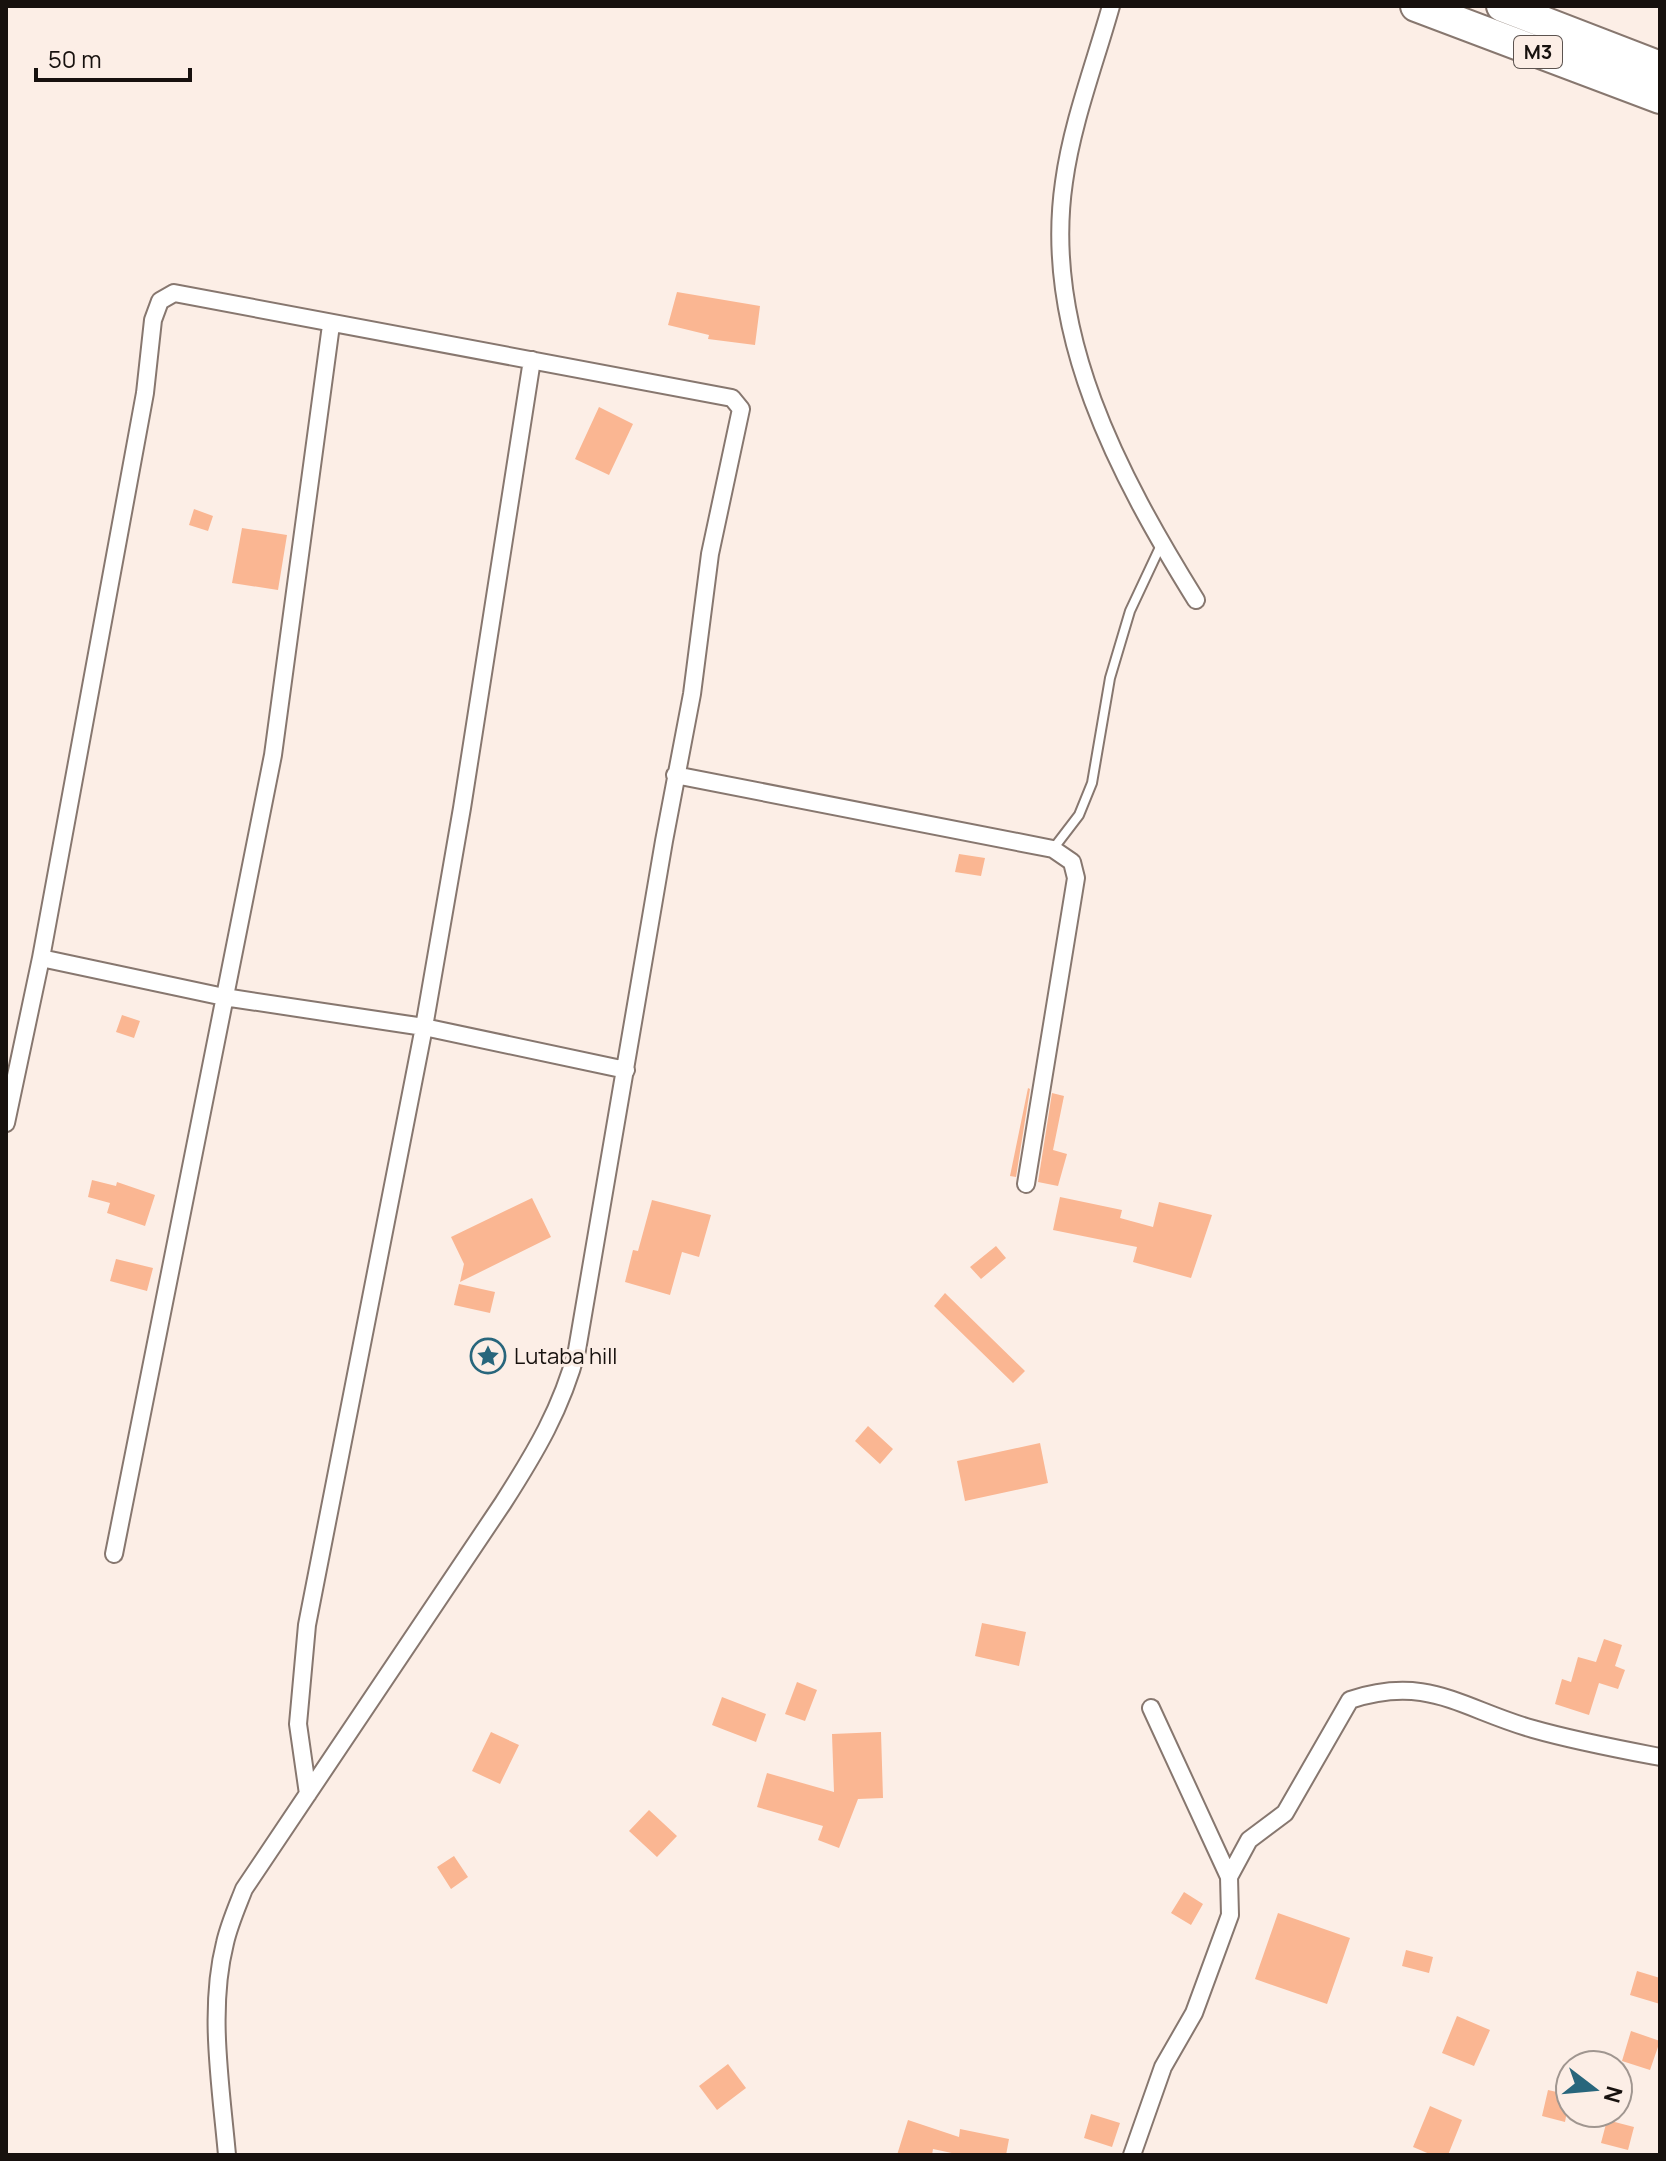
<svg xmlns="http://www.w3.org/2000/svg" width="1666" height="2161" viewBox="0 0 1666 2161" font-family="Manrope,sans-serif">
  <rect width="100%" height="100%" fill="#fceee6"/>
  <path fill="#fab692" d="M677 292 760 306 755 345 708 339 709 335 668 325Z
    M599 407 633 424 609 475 575 459Z
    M194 509 213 516 208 531 189 525Z
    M242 528 287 535 278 590 232 583Z
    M959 854 985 858 981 876 955 872Z
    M122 1015 140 1021 134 1038 116 1032Z
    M1028 1088 1030 1089 1016 1177 1010 1176Z
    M1052 1093 1064 1096 1053 1150 1067 1154 1058 1186 1038 1182Z
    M92 1180 116 1186 117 1182 155 1195 145 1226 107 1213 110 1203 88 1197Z
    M1060 1197 1122 1210 1120 1218 1153 1227 1159 1202 1212 1215 1191 1278 1133 1262 1137 1247 1053 1230Z
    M532 1198 551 1237 460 1282 464 1264 451 1237Z
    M652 1200 711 1215 699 1257 682 1252 670 1295 625 1282 633 1250 638 1251Z
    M996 1246 1006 1258 981 1279 970 1267Z
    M116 1259 153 1268 147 1291 110 1281Z
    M459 1284 495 1292 490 1313 454 1305Z
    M945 1293 1025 1371 1013 1383 934 1306Z
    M868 1426 893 1449 880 1464 855 1441Z
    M1040 1443 1048 1483 965 1501 957 1461Z
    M982 1623 1026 1632 1019 1666 975 1656Z
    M1604 1639 1622 1645 1615 1666 1625 1670 1618 1689 1599 1683 1589 1715 1555 1704 1562 1679 1571 1682 1578 1657 1596 1662Z
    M797 1682 817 1690 805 1721 785 1714Z
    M722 1697 766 1714 756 1742 712 1725Z
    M491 1732 519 1745 500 1784 472 1771Z
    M881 1732 883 1798 858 1799 839 1848 818 1840 823 1826 757 1807 767 1773 834 1792 832 1734Z
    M649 1810 677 1836 657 1857 629 1831Z
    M454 1856 468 1877 451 1889 437 1867Z
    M1184 1892 1203 1904 1191 1925 1171 1913Z
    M1278 1913 1350 1938 1327 2004 1255 1979Z
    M1406 1950 1433 1957 1429 1973 1402 1966Z
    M1637 1971 1660 1978V2004L1630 1995Z
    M1457 2016 1490 2030 1474 2066 1442 2053Z
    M1631 2031 1660 2041 1650 2070 1622 2061Z
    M728 2064 746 2088 717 2110 699 2086Z
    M1548 2090 1570 2095 1565 2122 1542 2116Z
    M1430 2106 1462 2120 1448 2155H1432L1413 2147Z
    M1091 2114 1120 2123 1112 2147 1084 2138Z
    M908 2120 959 2137 960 2129 1009 2139 1006 2155H961L933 2149 932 2155H897Z
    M1607 2120 1634 2127 1628 2150 1601 2143Z"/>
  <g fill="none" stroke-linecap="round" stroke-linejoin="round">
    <g stroke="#87776f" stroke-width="12">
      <path id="lane" d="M1053 849 1079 815 1092 783 1110 678 1130 611 1161 545"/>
    </g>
    <g stroke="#87776f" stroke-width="20">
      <path id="street" d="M1111 6C1095 63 1072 123 1064 182 1042 332 1119 476 1196 600
        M675 775 1053 849 1072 862 1076 878 1026 1184
        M41 958 224 997 424 1027 626 1070
        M6 1123 41 958 145 393 153 320 160 301 174 293 732 398 741 409 710 554 692 694 664 841 577 1350C562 1408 535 1453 503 1503L244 1889C237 1907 229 1925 225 1943 208 2010 221 2087 227 2155
        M114 1554 273 755 331 325
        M308 1794 298 1724 307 1625 424 1027 462 808 532 360
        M1229 1877 1249 1840 1285 1813 1350 1700C1428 1674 1462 1709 1533 1729 1575 1741 1618 1749 1660 1757
        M1132 2155 1163 2067 1194 2013 1230 1915 1229 1877 1151 1708"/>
    </g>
    <g stroke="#87776f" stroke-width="34">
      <path id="highway" d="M1416 6 1660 98
        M1502 6 1660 67"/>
    </g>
    <use href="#lane" stroke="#fff" stroke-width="8"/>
    <use href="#street" stroke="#fff" stroke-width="16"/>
    <use href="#highway" stroke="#fff" stroke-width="30"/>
  </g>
  <defs>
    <g id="sight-ring" transform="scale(1.8)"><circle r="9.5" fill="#fceee6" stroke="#28667c" stroke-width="1.5"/><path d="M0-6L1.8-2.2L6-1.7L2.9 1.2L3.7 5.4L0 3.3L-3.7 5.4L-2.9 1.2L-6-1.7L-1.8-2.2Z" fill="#28667c"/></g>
  </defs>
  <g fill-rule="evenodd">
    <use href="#sight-ring" x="488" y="1356"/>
  </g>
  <g text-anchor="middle" stroke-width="6" stroke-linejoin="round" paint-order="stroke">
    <rect fill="#fceee6" stroke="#5c534f" stroke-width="2" x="1514" y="36" width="48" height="32" rx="6"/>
    <g font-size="20" font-weight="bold" fill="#17110e">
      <text x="1538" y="59">M3</text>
    </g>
    <g font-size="22" fill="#17110e" stroke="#fceee6" text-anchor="start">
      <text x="514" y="1364">Lutaba hill</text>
    </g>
  </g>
  <rect width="1666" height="2161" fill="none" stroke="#17110e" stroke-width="16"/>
  <g transform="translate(1594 2089) rotate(106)"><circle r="38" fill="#fceee6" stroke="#a09690" stroke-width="2"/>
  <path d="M0-6L14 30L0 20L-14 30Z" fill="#28667c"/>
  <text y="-12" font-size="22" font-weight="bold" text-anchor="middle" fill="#17110e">N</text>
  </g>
  <path d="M36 68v12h154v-12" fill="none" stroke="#17110e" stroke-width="4"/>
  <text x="48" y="68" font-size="24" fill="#17110e" stroke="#fceee6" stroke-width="6" paint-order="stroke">50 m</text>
</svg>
